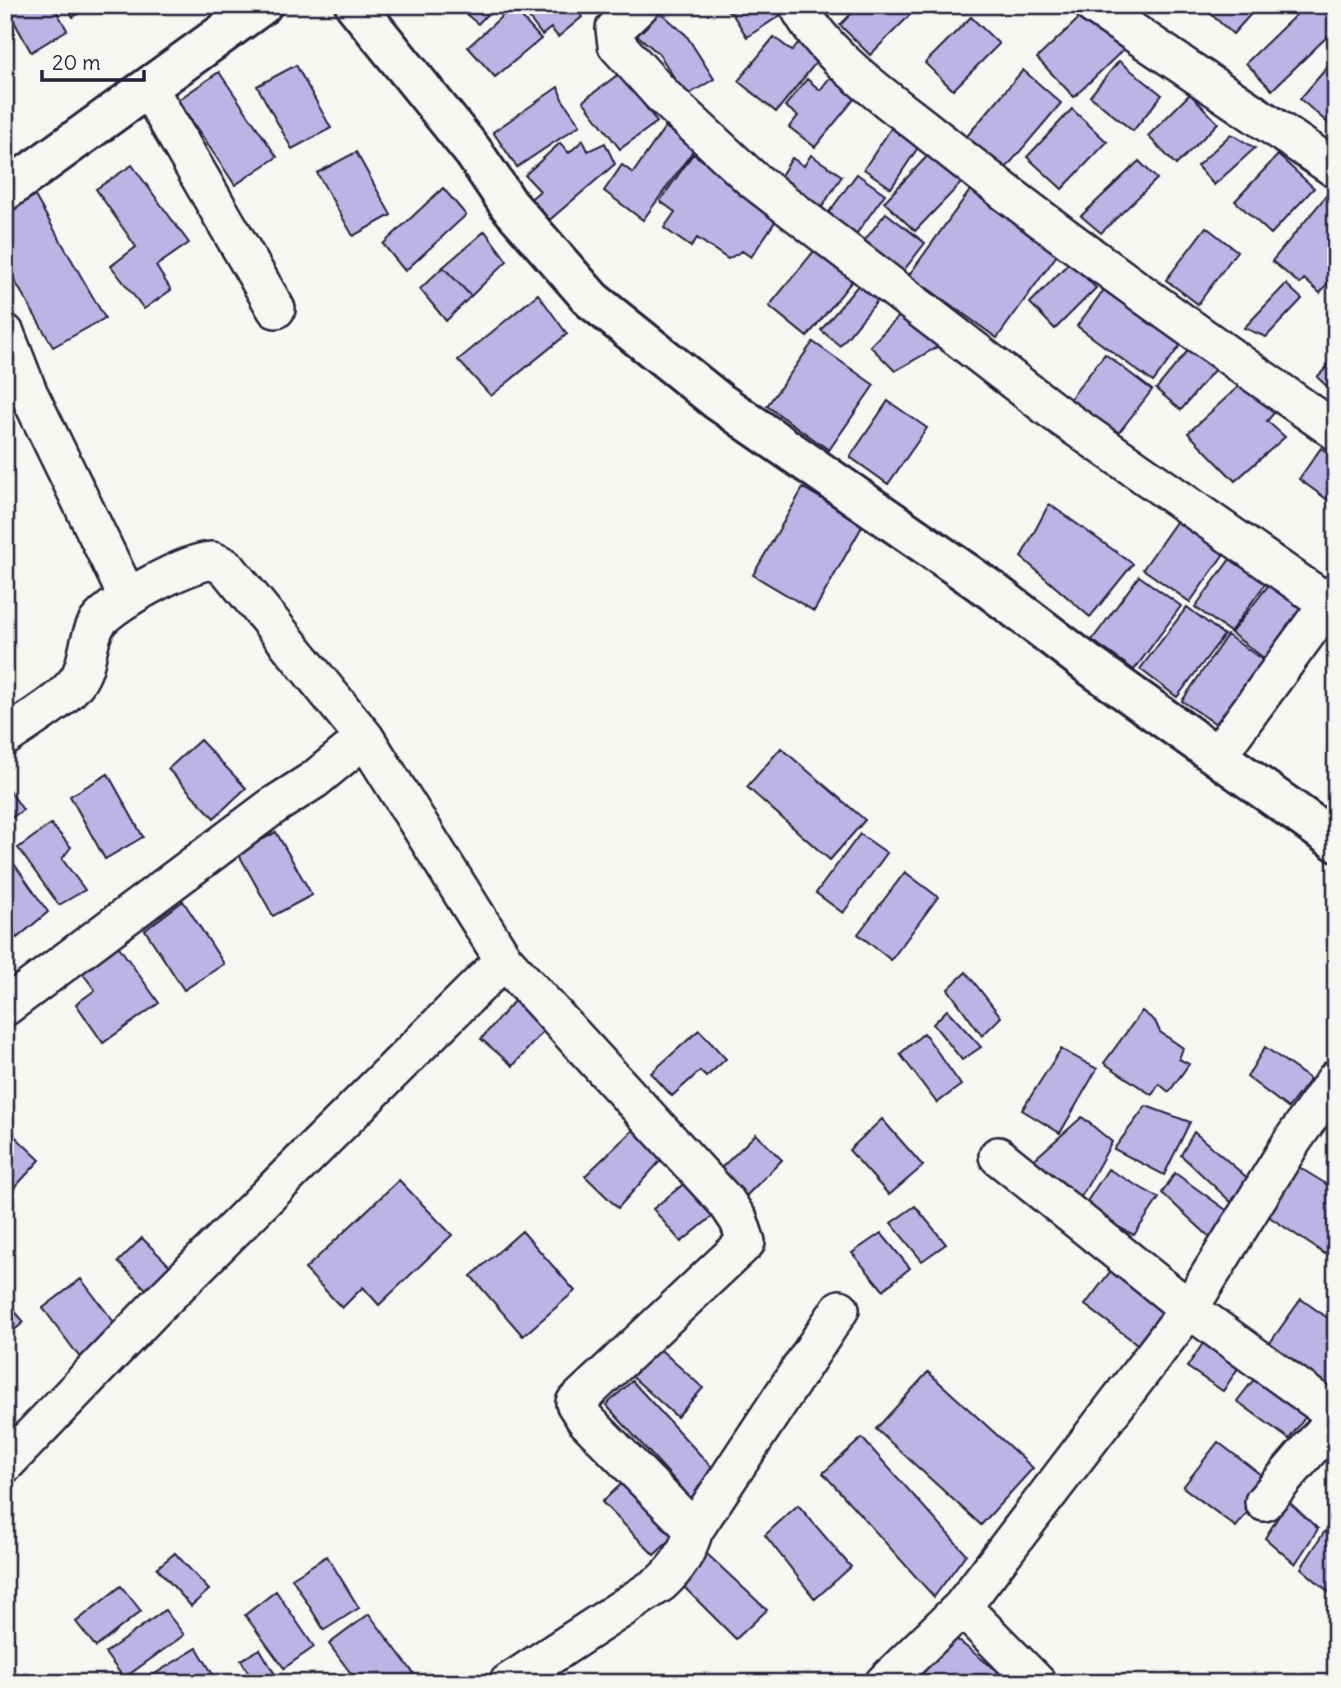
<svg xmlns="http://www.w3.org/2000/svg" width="1341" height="1688" viewBox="0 0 1341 1688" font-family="Delius,sans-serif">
  <rect width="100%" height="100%" fill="#f6f6f2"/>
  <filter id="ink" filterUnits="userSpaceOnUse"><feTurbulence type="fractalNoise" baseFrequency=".0143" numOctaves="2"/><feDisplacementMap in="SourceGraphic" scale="14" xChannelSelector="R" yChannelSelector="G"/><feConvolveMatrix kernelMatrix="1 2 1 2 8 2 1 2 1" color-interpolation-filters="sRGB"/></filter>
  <g filter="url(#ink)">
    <path fill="#bdb4e6" stroke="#22223b" stroke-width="2" d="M5 5H53L67 30 31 52Z
      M66 5H91L73 17Z
      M455 5H496L478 24Z
      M519 5H573L582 17 558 37 551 28 542 35Z
      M652 5 686 35 714 79 686 96 659 54 630 29Z
      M721 5H792L793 7 747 37 733 15Z
      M860 5H920L870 55 840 25Z
      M1207 5H1259L1233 34 1204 8Z
      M1306 5H1325L1336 17V28L1272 90 1246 63Z
      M512 7 541 39 495 77 468 47Z
      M1089 9 1126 47 1074 97 1037 58Z
      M971 17 999 44 953 90 925 63Z
      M774 37 792 51 798 43 819 59 776 112 738 81Z
      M1336 57V130L1300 99Z
      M1119 61 1162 95 1133 131 1090 96Z
      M296 65 331 128 292 149 257 86Z
      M1023 70 1061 103 1000 175 962 142Z
      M219 72 277 157 235 185 178 100Z
      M620 73 657 122 620 149 583 101Z
      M831 76 856 97 815 147 789 127 798 116 785 106 807 79 820 90Z
      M558 87 562 99 580 125 517 167 493 132Z
      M1190 94 1218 123 1176 165 1148 136Z
      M1072 109 1107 142 1062 189 1027 157Z
      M894 124 921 143 891 188 864 169Z
      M665 127 695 148 643 220 604 191 622 165 633 173Z
      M1231 134 1255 148 1214 185 1197 166Z
      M583 140 588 151 605 143 615 164 546 223 527 202 540 191 525 175 560 143 569 153Z
      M933 150 964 180 915 231 884 202Z
      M356 152 391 215 353 236 317 173Z
      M693 154 781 213 751 257 742 251 728 259 697 238 691 247 664 228 675 212 660 201Z
      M811 155 842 176 818 213 775 185 792 158 804 166Z
      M1278 155 1314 188 1271 234 1235 201Z
      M1139 161 1157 179 1101 233 1081 216Z
      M132 165 189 243 156 266 171 290 144 309 111 266 136 247 96 189Z
      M857 174 885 194 849 244 821 223Z
      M1336 184V273L1320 293 1304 279 1300 284 1272 261Z
      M974 185 1062 248 997 338 909 275Z
      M443 188 466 215 405 271 383 244Z
      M32 191 105 318 53 347 5 264V206Z
      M886 213 925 243 897 279 858 249Z
      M1206 227 1237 251 1198 304 1166 280Z
      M485 231 507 261 471 296 443 267Z
      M819 245 857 275 807 337 769 306Z
      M1070 262 1096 288 1055 329 1030 303Z
      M443 267 471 296 446 321 420 289Z
      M860 283 879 299 840 346 821 330Z
      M1109 283 1185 339 1153 382 1077 326Z
      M1286 284 1302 299 1266 337 1244 328Z
      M538 294 567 334 491 396 458 360Z
      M906 309 942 344 895 371 870 346Z
      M813 342 874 385 829 450 767 406Z
      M1190 348 1215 369 1181 410 1156 389Z
      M1105 354 1152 390 1113 440 1066 404Z
      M1336 358V395L1317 377Z
      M1240 385 1275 412 1267 421 1285 437 1235 481 1188 433Z
      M888 401 927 428 888 484 850 457Z
      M1321 448 1336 459V506L1299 479Z
      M803 488 864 523 814 611 753 575Z
      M1049 504 1133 564 1090 617 1021 557Z
      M1181 515 1228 548 1190 602 1143 569Z
      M1236 551 1271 576 1230 632 1195 607Z
      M1139 576 1181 606 1134 670 1092 640Z
      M1275 577 1313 606 1269 662 1231 633Z
      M1187 607 1224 635 1177 697 1140 669Z
      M1227 635 1269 664 1225 730 1182 701Z
      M200 740 246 788 214 818 168 769Z
      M781 748 865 820 830 860 747 787Z
      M108 774 143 837 105 859 70 796Z
      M5 784 23 810 5 822Z
      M51 824 71 847 62 859 85 890 59 905 18 848Z
      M276 832 312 895 273 916 238 853Z
      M860 834 887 853 843 913 816 893Z
      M5 851 48 912 17 938 5 922Z
      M905 872 938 897 891 960 858 934Z
      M183 901 224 964 184 990 145 930Z
      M117 944 159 1003 103 1043 76 1004 95 990 80 970Z
      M966 972 1001 1017 982 1036 948 989Z
      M514 1001 544 1030 513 1066 481 1039Z
      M947 1010 981 1047 962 1060 933 1024Z
      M1142 1011 1155 1021 1160 1032 1183 1048 1179 1059 1189 1064 1169 1092 1159 1084 1152 1095 1104 1063Z
      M699 1030 726 1059 706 1077 700 1071 672 1096 651 1073Z
      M924 1033 961 1085 937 1103 900 1054Z
      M1265 1047 1310 1079 1288 1108 1247 1077Z
      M1061 1049 1097 1069 1060 1133 1022 1110Z
      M1146 1106 1190 1122 1164 1175 1114 1149Z
      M1082 1117 1112 1142 1077 1204 1029 1164Z
      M882 1119 923 1166 889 1195 849 1150Z
      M5 1127 40 1160 15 1187 5 1178Z
      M634 1129 662 1159 618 1208 585 1176Z
      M1194 1132 1251 1181 1235 1206 1181 1155Z
      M756 1134 782 1160 741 1201 714 1175Z
      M1297 1166 1336 1190V1244L1325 1254 1268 1216Z
      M1108 1169 1159 1198 1134 1235 1082 1209Z
      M1175 1173 1233 1215 1215 1242 1162 1193Z
      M692 1177 719 1211 681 1242 653 1209Z
      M399 1180 452 1235 379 1305 363 1287 342 1308 305 1269Z
      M915 1206 946 1244 922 1261 891 1223Z
      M522 1231 575 1291 523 1336 471 1276Z
      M881 1233 910 1268 883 1290 852 1253Z
      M142 1238 172 1268 149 1292 118 1262Z
      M1116 1264 1171 1305 1140 1346 1085 1305Z
      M81 1279 120 1330 81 1359 43 1308Z
      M1301 1299 1336 1324V1389L1332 1394 1267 1347Z
      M5 1300 24 1322 5 1338Z
      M1208 1336 1244 1359 1223 1391 1187 1367Z
      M652 1342 703 1388 677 1417 626 1371Z
      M928 1372 1033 1468 981 1525 876 1429Z
      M1259 1373 1310 1411 1289 1439 1237 1401Z
      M632 1381 718 1474 691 1498 606 1405Z
      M862 1438 966 1554 934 1597 823 1473Z
      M1218 1442 1270 1482 1236 1527 1183 1487Z
      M628 1478 680 1531 654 1555 602 1502Z
      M1288 1501 1318 1529 1295 1564 1265 1538Z
      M798 1505 851 1567 815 1599 765 1535Z
      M1325 1531 1336 1542V1587L1331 1594 1301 1568Z
      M175 1553 209 1590 191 1606 157 1568Z
      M706 1553 767 1610 736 1639 678 1581Z
      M327 1556 359 1608 324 1630 292 1578Z
      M121 1586 141 1611 96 1647 76 1622Z
      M276 1591 314 1647 284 1668 245 1615Z
      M165 1610 184 1635 124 1678 105 1653Z
      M369 1614 421 1683H358L329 1644Z
      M950 1634 1012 1683H911Z
      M197 1648 218 1683H140Z
      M260 1649 280 1683H254L241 1660Z"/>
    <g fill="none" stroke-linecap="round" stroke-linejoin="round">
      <g stroke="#22223b" stroke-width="42">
        <path id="minor" d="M640 5 615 29 617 45 662 95 751 178 1053 411 1336 609
          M798 5C825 57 885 97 930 133 1061 238 1199 335 1336 431
          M1093 5 1336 169
          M149 89 276 309
          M5 333 28 392 128 598
          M5 737C27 721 62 702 77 681 89 665 86 643 96 625 106 605 189 561 212 561 217 562 223 566 227 568L365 738 504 960 727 1203 739 1221 746 1242 575 1403 586 1420 694 1530
          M1217 756 1336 593
          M5 1007 273 806 314 780 365 738
          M998 1156 1189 1309 1336 1415
          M5 1464 155 1308 504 960
          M1264 1502 1336 1418
          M962 1607 1037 1683
          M508 1683 661 1583C678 1567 687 1553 694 1530L840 1309
          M884 1683 962 1607 1189 1309 1293 1140 1336 1079"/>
      </g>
      <g stroke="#22223b" stroke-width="44">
        <path id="tertiary" d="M355 5 474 153 509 205 592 300 718 401 991 590 1088 664 1336 841
          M5 191 262 5"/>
      </g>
      <use href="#minor" stroke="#f6f6f2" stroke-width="37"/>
      <use href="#tertiary" stroke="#f6f6f2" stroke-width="38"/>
    </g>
  </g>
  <rect width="1341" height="1688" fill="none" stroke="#f6f6f2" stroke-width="28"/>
  <rect x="14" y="14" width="1313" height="1660" fill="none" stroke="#22223b" stroke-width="2.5" filter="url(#ink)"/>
  <path d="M42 70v10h102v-10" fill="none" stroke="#22223b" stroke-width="3.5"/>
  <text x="52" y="70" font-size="21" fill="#22223b" stroke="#f6f6f2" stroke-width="5" paint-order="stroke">20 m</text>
</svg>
